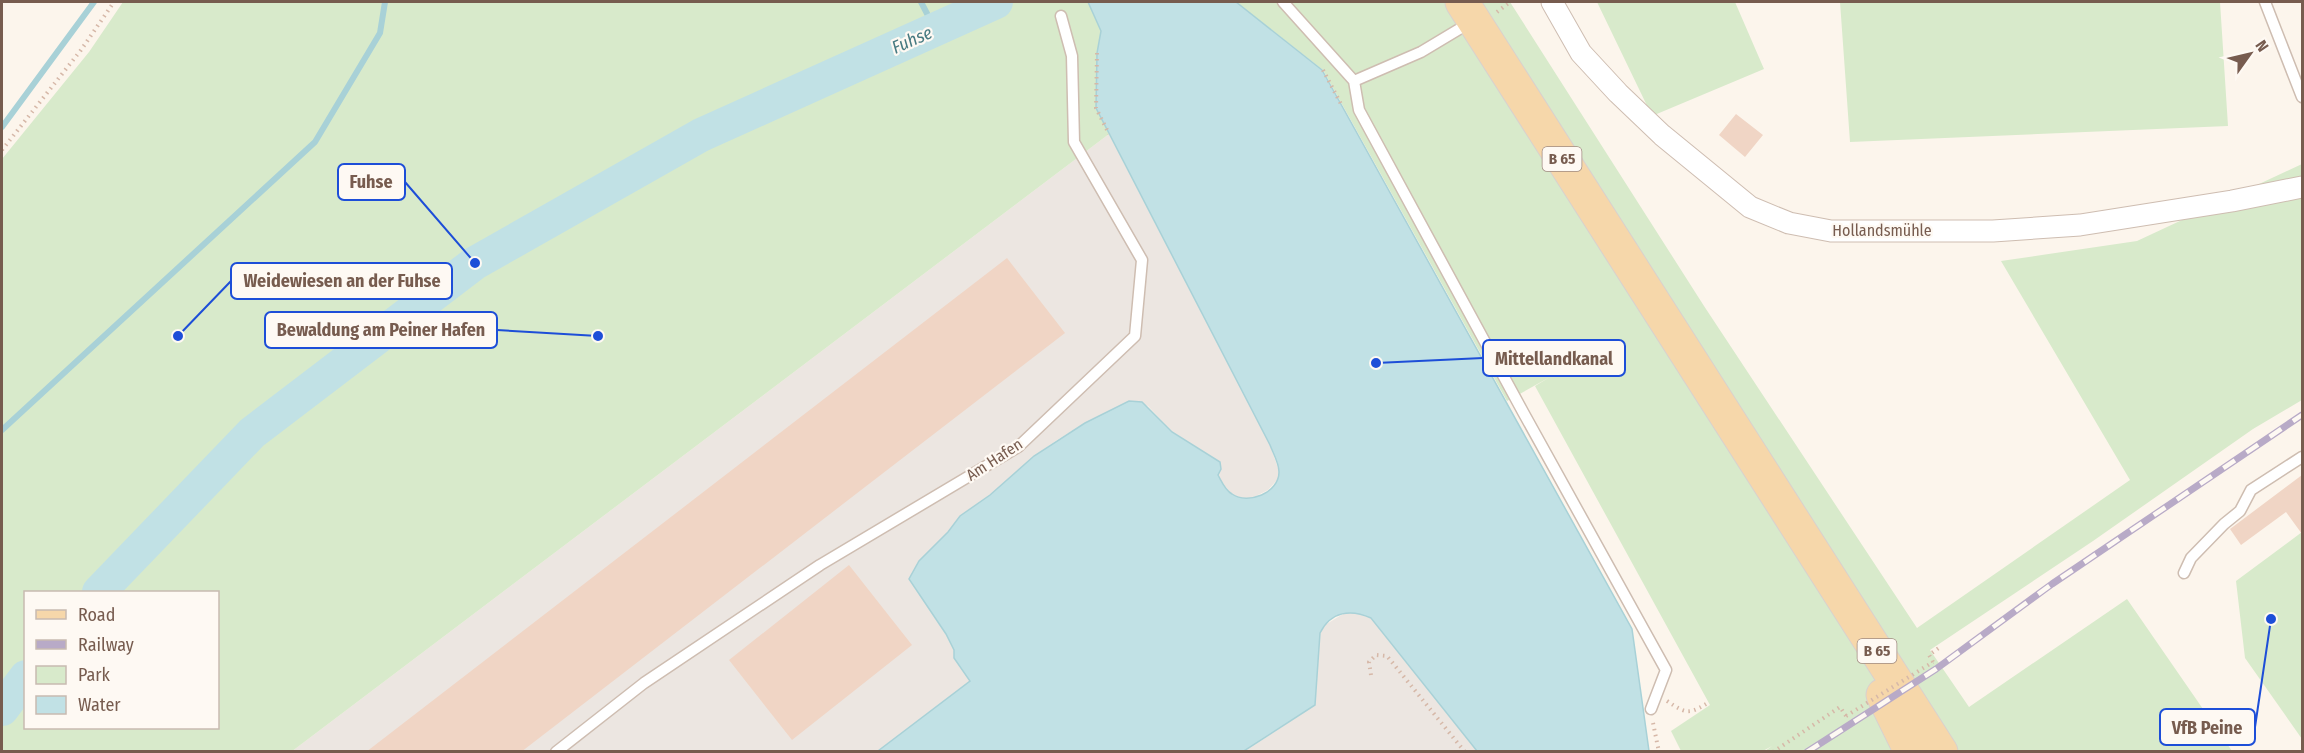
<svg xmlns="http://www.w3.org/2000/svg" width="2304" height="753" viewBox="0 0 2304 753" font-family="'Fira Sans Condensed',sans-serif">
  <rect width="100%" height="100%" fill="#fcf5ec"/>
  <path fill="#ece6e1" d="M1109 134 1270 445 1279 471 1278 479 1268 490 1248 500 1233 496 1195 447 1172 432 1148 406 1129 401 1090 420 1057 440 1034 456 990 495 960 516 948 532 919 561 909 579 946 634 954 650V658L970 681 878 751 291 752Z
    M1348 611 1358 612 1371 618 1477 751 1244 752 1315 705 1320 633 1325 625Z"/>
  <path fill="#d8eacb" fill-rule="evenodd" d="M123 2H1088L1101 31 1097 53 1096 107 1109 134 291 752 2 751V159L89 52ZM26 592H218V728H26Z
    M1236 2H1510L1704 306 1917 628 2130 480 2001 261 2137 241 2302 164V400L2253 429 2093 541 1930 650 1969 707 2127 599 2232 751H1765L1772 746 1763 751H1681L1671 731 1710 705 1535 386 1550 377 1507 401 1323 70Z
    M1597 2H1735L1764 69 1652 116Z
    M1840 2H2220L2228 126 1850 142Z
    M2302 532V739L2245 658 2236 581Z"/>
  <path fill="#c1e1e5" stroke="#a8d1d7" stroke-width="1.5" d="M1088 2H1236L1322 70 1632 629 1649 751H1477L1371 618C1351 609 1331 611 1320 633L1315 705 1244 751H878L970 681 954 658V650L946 634 909 579 919 561 948 532 960 516 990 495 1034 456 1085 423 1129 401 1142 402 1172 432 1220 462 1221 469 1218 475C1222 482 1225 490 1232 494 1248 505 1279 493 1279 472 1279 463 1273 453 1270 445L1096 108 1097 53 1101 31Z"/>
  <g fill="none" stroke-linecap="round" stroke-linejoin="round">
    <path stroke="#a8d1d7" stroke-width="6" d="M921 2 935 29
      M2 127 94 2
      M2 430 315 142 380 33 385 2"/>
    <path stroke="#c1e1e5" stroke-width="34" d="M99 592 252 433 475 263 701 135 996 2
      M2 709 26 677"/>
  </g>
  <path fill="#f0d5c5" d="M1736 114 1763 135 1745 157 1719 135Z
    M1007 258 1065 333 521 752H366Z
    M2302 475V534L2286 512 2241 545 2230 529Z
    M849 565 912 645 792 740 729 660Z"/>
  <g fill="none" stroke-linecap="round" stroke-linejoin="round">
    <g stroke="#cebdb1" stroke-width="13">
      <path id="lane" d="M1283 2 1354 81 1359 110 1523 412 1666 670 1651 709
        M2265 2 2302 97
        M1354 81 1421 52 1471 22
        M2184 573 2191 558 2224 524 2240 511 2251 490 2302 457
        M556 752 644 683 820 565 1018 447 1135 336 1142 260 1074 142 1072 56 1061 16"/>
    </g>
    <g stroke="#cebdb1" stroke-width="23">
      <path id="street" d="M1552 2 1581 53 1618 93 1662 135 1750 207 1789 223 1831 231H1993L2080 225 2232 201 2302 187"/>
    </g>
    <g stroke="#d9d1ce" stroke-width="35">
      <path id="primary" d="M1462 2 1941 752
        M1883 695 1911 752"/>
    </g>
    <path stroke="#d6b8a8" stroke-width="4" stroke-dasharray="1.5 4.5" stroke-linecap="butt" d="M1497 12 1510 2
      M1097 53 1096 108 1109 134
      M1323 70 1342 106
      M2 150 81 50 114 2
      M1933 662 1929 655 1940 647
      M1371 675 1369 662 1376 655 1387 656 1465 752
      M1667 701C1685 713 1688 715 1706 704
      M1653 723 1659 752
      M1773 752 1840 707 1846 716"/>
    <use href="#lane" stroke="#fff" stroke-width="10"/>
    <use href="#street" stroke="#fff" stroke-width="21"/>
    <use href="#primary" stroke="#f6d7aa" stroke-width="33"/>
    <g stroke="#b8aac7" stroke-width="7">
      <path id="rail" d="M1807 752 1936 669 2052 584 2302 415"/>
    </g>
    <use href="#rail" stroke="#fef9f3" stroke-width="4.5" stroke-dasharray="14" stroke-linecap="butt"/>
    <path stroke="#d6b8a8" stroke-width="4" stroke-dasharray="1.5 4.5" stroke-linecap="butt" d="M1846 716 1933 662"/>
  </g>
  <g text-anchor="middle" stroke-width="4.5" stroke-linejoin="round" paint-order="stroke">
    <g fill="#fef9f3" stroke="#a08b80" stroke-width="1.5">
      <rect x="1542.5" y="147" width="39" height="24" rx="4.5"/>
      <rect x="1857.5" y="639" width="39" height="24" rx="4.5"/>
    </g>
    <g font-size="15" font-weight="bold" fill="#775c4f">
      <text x="1562" y="164">B 65</text>
      <text x="1877" y="656">B 65</text>
    </g>
    <g font-size="16" fill="#775c4f" stroke="#fef9f3">
      <text x="1882" y="236">Hollandsmühle</text>
      <text transform="translate(994 459) rotate(-33)" y="6">Am Hafen</text>
    </g>
    <g font-size="18" font-style="italic" fill="#477a81" stroke="#fef9f3">
      <text transform="translate(912 40) rotate(-24)" y="6">Fuhse</text>
    </g>
  </g>
  <path fill="none" stroke="#1d4ed8" stroke-width="2" d="M475 263L405 182M178 336L231 281M598 336L497 330M1376 363L1483 358M2271 619L2255 727"/>
  <g fill="#1d4ed8" stroke="#fef9f3" stroke-width="2">
    <circle cx="475" cy="263" r="6"/>
    <circle cx="178" cy="336" r="6"/>
    <circle cx="598" cy="336" r="6"/>
    <circle cx="1376" cy="363" r="6"/>
    <circle cx="2271" cy="619" r="6"/>
  </g>
  <g fill="#fef9f3" stroke="#1d4ed8" stroke-width="2">
    <rect x="338" y="164" width="67" height="36" rx="6"/>
    <rect x="231" y="263" width="221" height="36" rx="6"/>
    <rect x="265" y="312" width="232" height="36" rx="6"/>
    <rect x="1483" y="340" width="142" height="36" rx="6"/>
    <rect x="2160" y="709" width="95" height="36" rx="6"/>
  </g>
  <g font-size="18" text-anchor="middle" font-weight="bold" fill="#775c4f">
    <text x="371" y="188">Fuhse</text>
    <text x="342" y="287">Weidewiesen an der Fuhse</text>
    <text x="381" y="336">Bewaldung am Peiner Hafen</text>
    <text x="1554" y="365">Mittellandkanal</text>
    <text x="2207" y="734">VfB Peine</text>
  </g>
  <rect width="2304" height="753" fill="none" stroke="#775c4f" stroke-width="6"/>
  <rect x="24" y="591" width="195" height="138" fill="#fef9f3" stroke="#c8bab1" stroke-width="1.5"/>
  <rect x="36" y="610" width="30" height="9" fill="#f6d7aa" stroke="#c8bab1" stroke-width="1.5"/>
  <text x="78" y="621" font-size="18" fill="#775c4f">Road</text>
  <rect x="36" y="640" width="30" height="9" fill="#b8aac7" stroke="#c8bab1" stroke-width="1.5"/>
  <text x="78" y="651" font-size="18" fill="#775c4f">Railway</text>
  <rect x="36" y="666" width="30" height="18" fill="#d8eacb" stroke="#c8bab1" stroke-width="1.5"/>
  <text x="78" y="681" font-size="18" fill="#775c4f">Park</text>
  <rect x="36" y="696" width="30" height="18" fill="#c1e1e5" stroke="#c8bab1" stroke-width="1.5"/>
  <text x="78" y="711" font-size="18" fill="#775c4f">Water</text>
  <g transform="translate(2250 54) rotate(56)" stroke="#fef9f3" stroke-width="4.5" paint-order="stroke">
  <path d="M0-4.5L10 22L0 15L-10 22Z" fill="#775c4f"/>
  <text y="-9" font-size="16" font-weight="bold" text-anchor="middle" fill="#775c4f">N</text>
  </g>
</svg>
